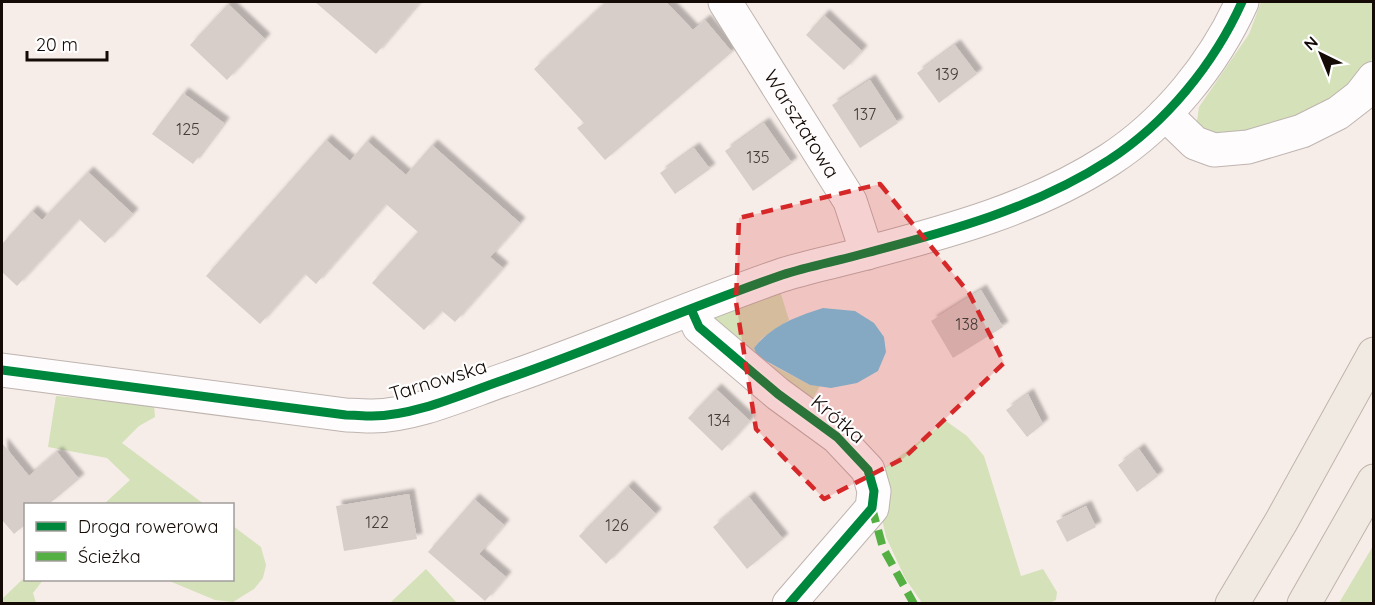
<svg xmlns="http://www.w3.org/2000/svg" width="1375" height="605" viewBox="0 0 1375 605" font-family="Quicksand,sans-serif">
  <defs>
    <filter id="shadow"><feDropShadow dx="5.5" dy="-5.5" stdDeviation="1.5" flood-color="#0004"/></filter>
  </defs>
  <rect width="100%" height="100%" fill="#f7ede8"/>
  <path fill="#d4e1b9" d="M1261 2H1373V57L1356 84 1334 103 1264 129 1226 134 1206 131 1197 121 1199 107 1249 34Z
    M780 291 789 320 761 339 754 348 757 357 810 385 820 386 811 402 712 322 713 314Z
    M56 396 154 405 155 417 139 426 122 443 204 504H104L130 480 107 458 48 447Z
    M946 421 967 436 984 456 1021 576 1043 569 1057 592 1056 600 1047 604 922 603 905 578 886 537 878 502 879 472Z
    M233 526 261 547 266 565 263 578 254 589 233 602 215 600 167 580H232Z
    M1373 546V603H1339Z
    M426 569 457 603H390L392 601Z
    M25 577 26 580H43L33 593 36 603H2V599Z"/>
  <path fill="#71caea" d="M823 308 855 311 874 323 884 337 886 352 878 371 857 383 831 388 810 385 757 356 754 348C771 326 797 316 823 308Z"/>
  <path fill="#d7cec9" filter="url(#shadow)" d="M315 2H420L376 54Z
    M606 2H666L693 30 705 20 732 52 605 160 577 128 584 123 534 69Z
    M228 4 265 39 227 80 190 45Z
    M824 15 862 51 844 70 806 35Z
    M955 45 977 74 939 103 917 73Z
    M870 80 898 123 860 148 832 105Z
    M183 93 224 123 193 164 152 134Z
    M764 123 792 163 753 191 725 151Z
    M326 140 350 161 367 141 406 175 432 145 520 223 490 257 503 268 455 322 442 311 424 330 372 283 418 232 386 204 316 284 305 274 260 324 206 276Z
    M694 148 710 169 675 194 660 173Z
    M88 172 133 214 105 243 79 219 17 286 2 272V244L32 211 42 220Z
    M981 290 1003 327 953 358 931 321Z
    M716 389 750 421 722 451 688 418Z
    M1028 394 1043 424 1027 437 1006 410Z
    M2 443 29 476 57 452 79 479 49 504H26V524L14 534 2 520Z
    M1139 449 1158 476 1137 492 1118 465Z
    M628 486 656 514 606 564 579 536Z
    M409 494 417 539 344 551 336 506Z
    M749 497 783 539 747 569 713 527Z
    M474 499 504 525 479 554 506 577 485 601 428 552Z
    M1086 506 1096 527 1067 542 1056 521Z"/>
  <g fill="none" stroke-linecap="round" stroke-linejoin="round">
    <g stroke="#beb4b0" stroke-width="35">
      <g id="minor">
        <path id="s1" d="M725 2 850 201 867 253"/>
        <path d="M1165 114 1195 143 1214 150 1248 147 1302 131 1338 113 1360 96 1374 78"/>
        <path d="M691 309 699 327 778 394 837 437 868 470 874 491 872 508 789 604"/>
        <path d="M2 370 346 415C354 415 363 416 372 416 416 416 467 392 509 378 601 346 690 307 782 275 810 266 838 261 866 253 950 231 1035 208 1109 160 1166 123 1214 64 1242 2"/>
      </g>
    </g>
    <g stroke="#bfb4ab" stroke-width="35">
      <path id="highway" d="M1232 604 1281 522 1374 354
        M1304 604 1374 481"/>
    </g>
    <use href="#minor" stroke="#fefcfc" stroke-width="33"/>
    <use href="#highway" stroke="#f1eae2" stroke-width="33"/>
    <path stroke="#55b044" stroke-width="8" stroke-dasharray="15 8" stroke-linecap="butt" d="M872 508 883 548 914 604"/>
    <g stroke="#fff" stroke-width="13">
      <path id="cycleway" d="M691 309 699 327 778 394 837 437 868 470 874 491 872 508 789 604
        M2 370 346 415C354 415 363 416 372 416 416 416 467 392 509 378 601 346 690 307 782 275 810 266 838 261 866 253 950 231 1035 208 1109 160 1166 123 1214 64 1242 2"/>
    </g>
    <use href="#cycleway" stroke="#00873e" stroke-width="9"/>
  </g>
  <path fill="#d62828" fill-opacity="0.2" stroke="#d62828" stroke-width="4.5" stroke-dasharray="12 8" stroke-linejoin="round" d="M880 184 969 293 1004 363 904 458 824 499 756 429 736 302 739 218Z"/>
  <g text-anchor="middle" stroke-width="4.5" stroke-linejoin="round" paint-order="stroke">
    <g font-size="16" fill="#453c37">
      <text x="947" y="80">139</text>
      <text x="865" y="120">137</text>
      <text x="188" y="135">125</text>
      <text x="758" y="163">135</text>
      <text x="967" y="330">138</text>
      <text x="719" y="426">134</text>
      <text x="377" y="528">122</text>
      <text x="617" y="531">126</text>
    </g>
    <g font-size="20" fill="#140b06" stroke="#fff">
      <text dy="7" stroke="none"><textPath href="#s1" startOffset="144">Warsztatowa</textPath></text>
      <text transform="translate(438 380) rotate(-17)" y="7">Tarnowska</text>
      <text transform="translate(838 419) rotate(40)" y="7">Krótka</text>
    </g>
  </g>
  <rect width="1375" height="605" fill="none" stroke="#140b06" stroke-width="6"/>
  <rect x="24" y="503" width="210" height="78" fill="#ffffff" stroke="#a19d9b" stroke-width="1.5"/>
  <rect x="36" y="522" width="30" height="9" fill="#00873e" stroke="#a19d9b" stroke-width="1.5"/>
  <text x="78" y="533" font-size="18" fill="#140b06">Droga rowerowa</text>
  <rect x="36" y="552" width="30" height="9" fill="#55b044" stroke="#a19d9b" stroke-width="1.5"/>
  <text x="78" y="563" font-size="18" fill="#140b06">Ścieżka</text>
  <g transform="translate(1321 54) rotate(317)" stroke="#ffffff" stroke-width="4.5" paint-order="stroke">
  <path d="M0-4.5L10 22L0 15L-10 22Z" fill="#140b06"/>
  <text y="-9" font-size="16" font-weight="bold" text-anchor="middle" fill="#140b06">N</text>
  </g>
  <path d="M27 51v9h80v-9" fill="none" stroke="#140b06" stroke-width="3"/>
  <text x="36" y="51" font-size="18" fill="#140b06" stroke="#ffffff" stroke-width="4.5" paint-order="stroke">20 m</text>
</svg>
